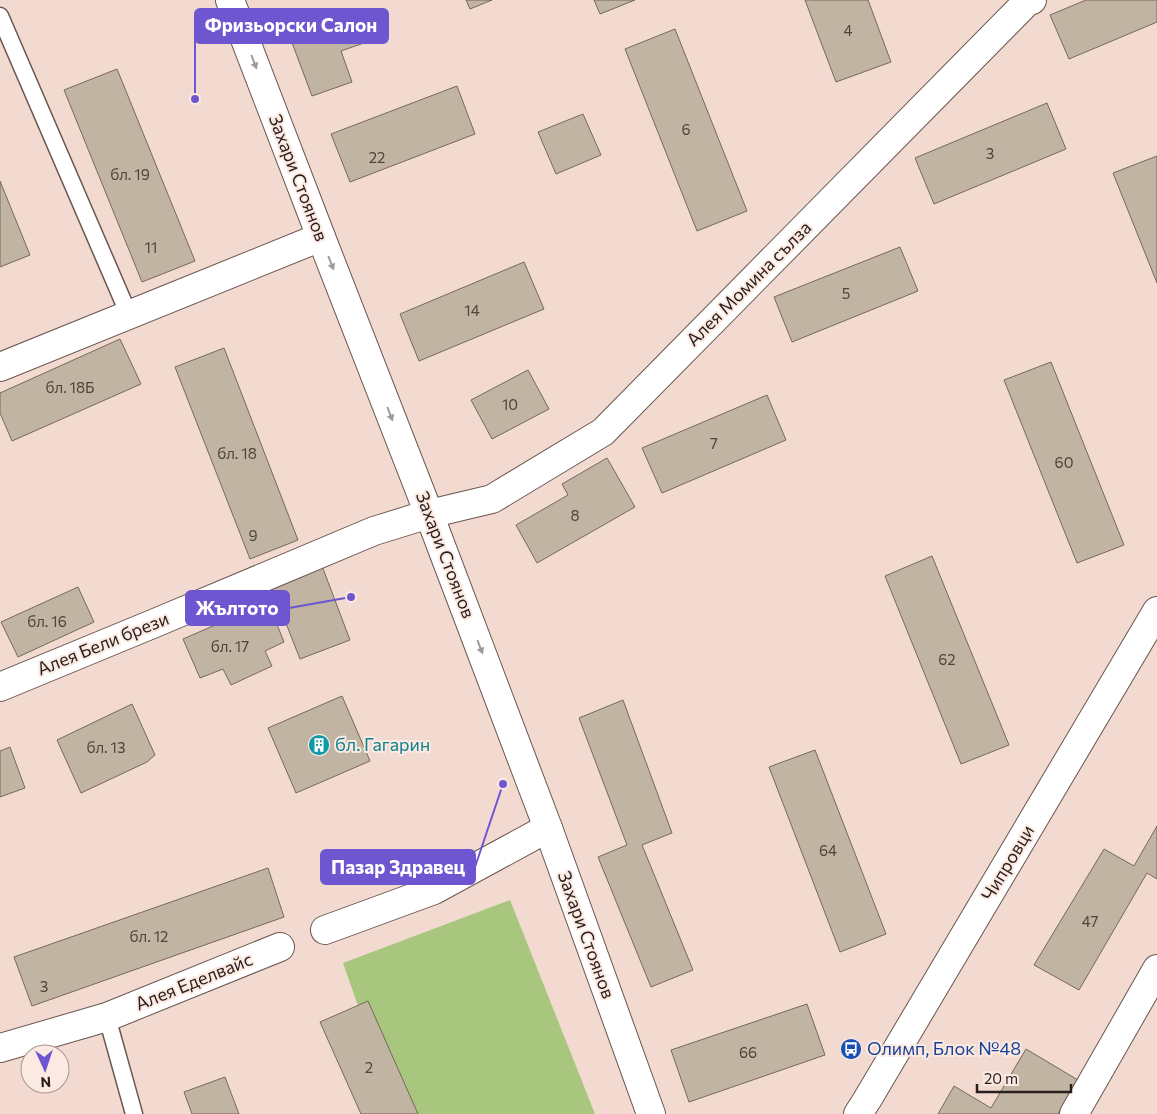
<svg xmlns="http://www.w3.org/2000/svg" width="1157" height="1114" viewBox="0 0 1157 1114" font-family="Commissioner,sans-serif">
  <rect width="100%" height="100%" fill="#f2dad1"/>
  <path fill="#a9c67f" d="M510 900 595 1114H396L343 963Z"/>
  <path fill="#c1b4a2" stroke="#756958" d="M466 0H492L470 9Z
    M594 0H635L600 14Z
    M805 0H868L891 62 836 82Z
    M1086 0H1157V22L1069 59 1050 15Z
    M325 9 329 20 351 12 364 43 341 51 352 82 312 96 285 24Z
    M675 29 747 211 697 231 625 49Z
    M117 69 195 261 142 282 64 90Z
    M457 86 475 134 350 182 331 134Z
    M1047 103 1066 149 934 204 915 158Z
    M583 114 601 155 556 174 538 132Z
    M1157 156V283L1113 173Z
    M0 181 30 255 0 267Z
    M900 247 918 291 792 342 774 297Z
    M524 262 544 309 419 361 400 314Z
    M120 339 141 384 12 441 0 413V393Z
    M224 348 298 540 250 559 175 367Z
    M1051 362 1124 545 1077 563 1004 380Z
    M528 370 549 409 492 439 471 400Z
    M767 395 786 440 662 493 642 448Z
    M607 458 635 507 537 563 516 525 568 495 562 484Z
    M932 556 1009 745 961 764 885 576Z
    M322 566 350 640 300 659 271 585Z
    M78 587 94 622 18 657 1 622Z
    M268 602 284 642 265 651 272 666 231 685 223 669 200 678 183 639Z
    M342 696 370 761 296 793 268 728Z
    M623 700 672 833 642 845 693 970 651 987 598 857 627 845 579 718Z
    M132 704 155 755 147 762 81 793 57 740Z
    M10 747 25 788 0 797V751Z
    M815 750 886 934 840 952 769 767Z
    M1157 826V879L1147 873 1079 990 1034 965 1104 849 1134 866Z
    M268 868 284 917 32 1006 14 957Z
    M368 1001 418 1114H361L320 1022Z
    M807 1004 825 1055 689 1102 671 1050Z
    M1026 1049 1078 1080 1058 1114H938L954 1086 991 1108Z
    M225 1077 239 1114H192L184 1092Z"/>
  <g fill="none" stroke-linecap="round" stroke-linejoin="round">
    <g stroke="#6a564f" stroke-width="19">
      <path id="lane" d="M0 16 129 315
        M107 1017 134 1114"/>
    </g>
    <g stroke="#6a564f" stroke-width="30">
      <path id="street" d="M0 367 321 237
        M0 687 155 623 374 531 429 514 492 499 603 432 1027 2 1032 0
        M325 930 434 890 548 828
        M0 1048 107 1017 280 947
        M1074 1114 1157 969"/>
    </g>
    <g stroke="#6a564f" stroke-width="30">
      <path id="secondary" d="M230 0 321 237 429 514 548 828 651 1114
        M858 1114 867 1100 1157 611"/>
    </g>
    <use href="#lane" stroke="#fff" stroke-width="16"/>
    <use href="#street" stroke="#fff" stroke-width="28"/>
    <use href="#secondary" stroke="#fff" stroke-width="28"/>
  </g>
  <defs><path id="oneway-solid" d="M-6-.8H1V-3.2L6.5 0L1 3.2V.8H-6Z" transform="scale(1.25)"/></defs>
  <g fill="#9e9a99">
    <use href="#oneway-solid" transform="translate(254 62) rotate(69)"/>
    <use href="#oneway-solid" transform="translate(331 263) rotate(69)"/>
    <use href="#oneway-solid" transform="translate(390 414) rotate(69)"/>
    <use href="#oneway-solid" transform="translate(480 647) rotate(69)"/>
  </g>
  <defs>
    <g id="building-disc" transform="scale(1.125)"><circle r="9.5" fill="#0f9aa8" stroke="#fce9e1"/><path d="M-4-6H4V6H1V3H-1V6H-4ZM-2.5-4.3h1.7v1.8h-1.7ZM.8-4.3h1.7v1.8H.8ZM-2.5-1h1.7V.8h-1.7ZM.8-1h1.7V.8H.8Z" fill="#fff"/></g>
    <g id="bus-disc" transform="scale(1.125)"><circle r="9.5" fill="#1a4fb4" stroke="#fce9e1"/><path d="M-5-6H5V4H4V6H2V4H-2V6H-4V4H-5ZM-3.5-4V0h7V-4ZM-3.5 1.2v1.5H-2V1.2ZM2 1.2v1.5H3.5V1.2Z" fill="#fff"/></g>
  </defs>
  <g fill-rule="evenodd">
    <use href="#building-disc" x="319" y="745"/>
    <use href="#bus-disc" x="851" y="1049"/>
  </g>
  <g text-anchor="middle" stroke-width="4" stroke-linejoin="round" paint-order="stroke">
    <g font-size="15" fill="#4e443e">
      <text x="848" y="36">4</text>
      <text x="686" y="135">6</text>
      <text x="990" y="159">3</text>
      <text x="377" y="163">22</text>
      <text x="130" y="180">бл. 19</text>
      <text x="151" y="253">11</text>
      <text x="846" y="299">5</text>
      <text x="472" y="316">14</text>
      <text x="70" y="393">бл. 18Б</text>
      <text x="510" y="410">10</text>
      <text x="714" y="449">7</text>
      <text x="237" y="459">бл. 18</text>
      <text x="1064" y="468">60</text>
      <text x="575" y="521">8</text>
      <text x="253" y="541">9</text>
      <text x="47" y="627">бл. 16</text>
      <text x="230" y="652">бл. 17</text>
      <text x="947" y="665">62</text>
      <text x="106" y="753">бл. 13</text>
      <text x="828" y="856">64</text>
      <text x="1090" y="927">47</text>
      <text x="149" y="942">бл. 12</text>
      <text x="44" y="992">3</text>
      <text x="748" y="1058">66</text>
      <text x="369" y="1073">2</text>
    </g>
    <g font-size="18" fill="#281f1c" stroke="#fce9e1">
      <text transform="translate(298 178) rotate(69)" y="6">Захари Стоянов</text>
      <text transform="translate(749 284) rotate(-45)" y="6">Алея Момина сълза</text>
      <text transform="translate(445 555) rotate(69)" y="6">Захари Стоянов</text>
      <text transform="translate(103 644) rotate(-22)" y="6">Алея Бели брези</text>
      <text transform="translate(1008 863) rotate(-59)" y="6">Чипровци</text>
      <text transform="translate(586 935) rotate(70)" y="6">Захари Стоянов</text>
      <text transform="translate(194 982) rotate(-22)" y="6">Алея Еделвайс</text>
    </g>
    <g font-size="18" fill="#0d838f" stroke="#fce9e1" text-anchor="start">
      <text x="335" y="751">бл. Гагарин</text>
    </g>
    <g font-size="18" fill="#164399" stroke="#fce9e1" text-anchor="start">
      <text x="867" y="1055">Олимп, Блок №48</text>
    </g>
  </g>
  <path fill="none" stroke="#6e56d0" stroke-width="2" d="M195 99L195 26M351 597L289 608M503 784L475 867"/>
  <g fill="#6e56d0" stroke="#fce9e1" stroke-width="2">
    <circle cx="195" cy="99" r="5"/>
    <circle cx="351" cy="597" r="5"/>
    <circle cx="503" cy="784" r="5"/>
  </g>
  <g fill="#6e56d0" stroke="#6e56d0" stroke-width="2">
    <rect x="195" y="9" width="193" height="34" rx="5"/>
    <rect x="186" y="591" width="103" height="34" rx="5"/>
    <rect x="321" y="850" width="154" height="34" rx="5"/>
  </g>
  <g font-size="19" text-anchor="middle" font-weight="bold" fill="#fff">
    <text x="291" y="32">Фризьорски Салон</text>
    <text x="237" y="615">Жълтото</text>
    <text x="398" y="874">Пазар Здравец</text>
  </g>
  <g transform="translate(45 1069) rotate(177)"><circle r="24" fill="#fce9e1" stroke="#a79892"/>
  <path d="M0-4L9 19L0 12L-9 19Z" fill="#6e56d0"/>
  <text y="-8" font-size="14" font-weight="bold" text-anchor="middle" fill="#281f1c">N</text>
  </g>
  <path d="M977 1084v8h94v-8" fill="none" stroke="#281f1c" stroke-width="2.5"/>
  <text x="984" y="1084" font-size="15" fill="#281f1c" stroke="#fce9e1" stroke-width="4" paint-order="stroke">20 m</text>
</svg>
